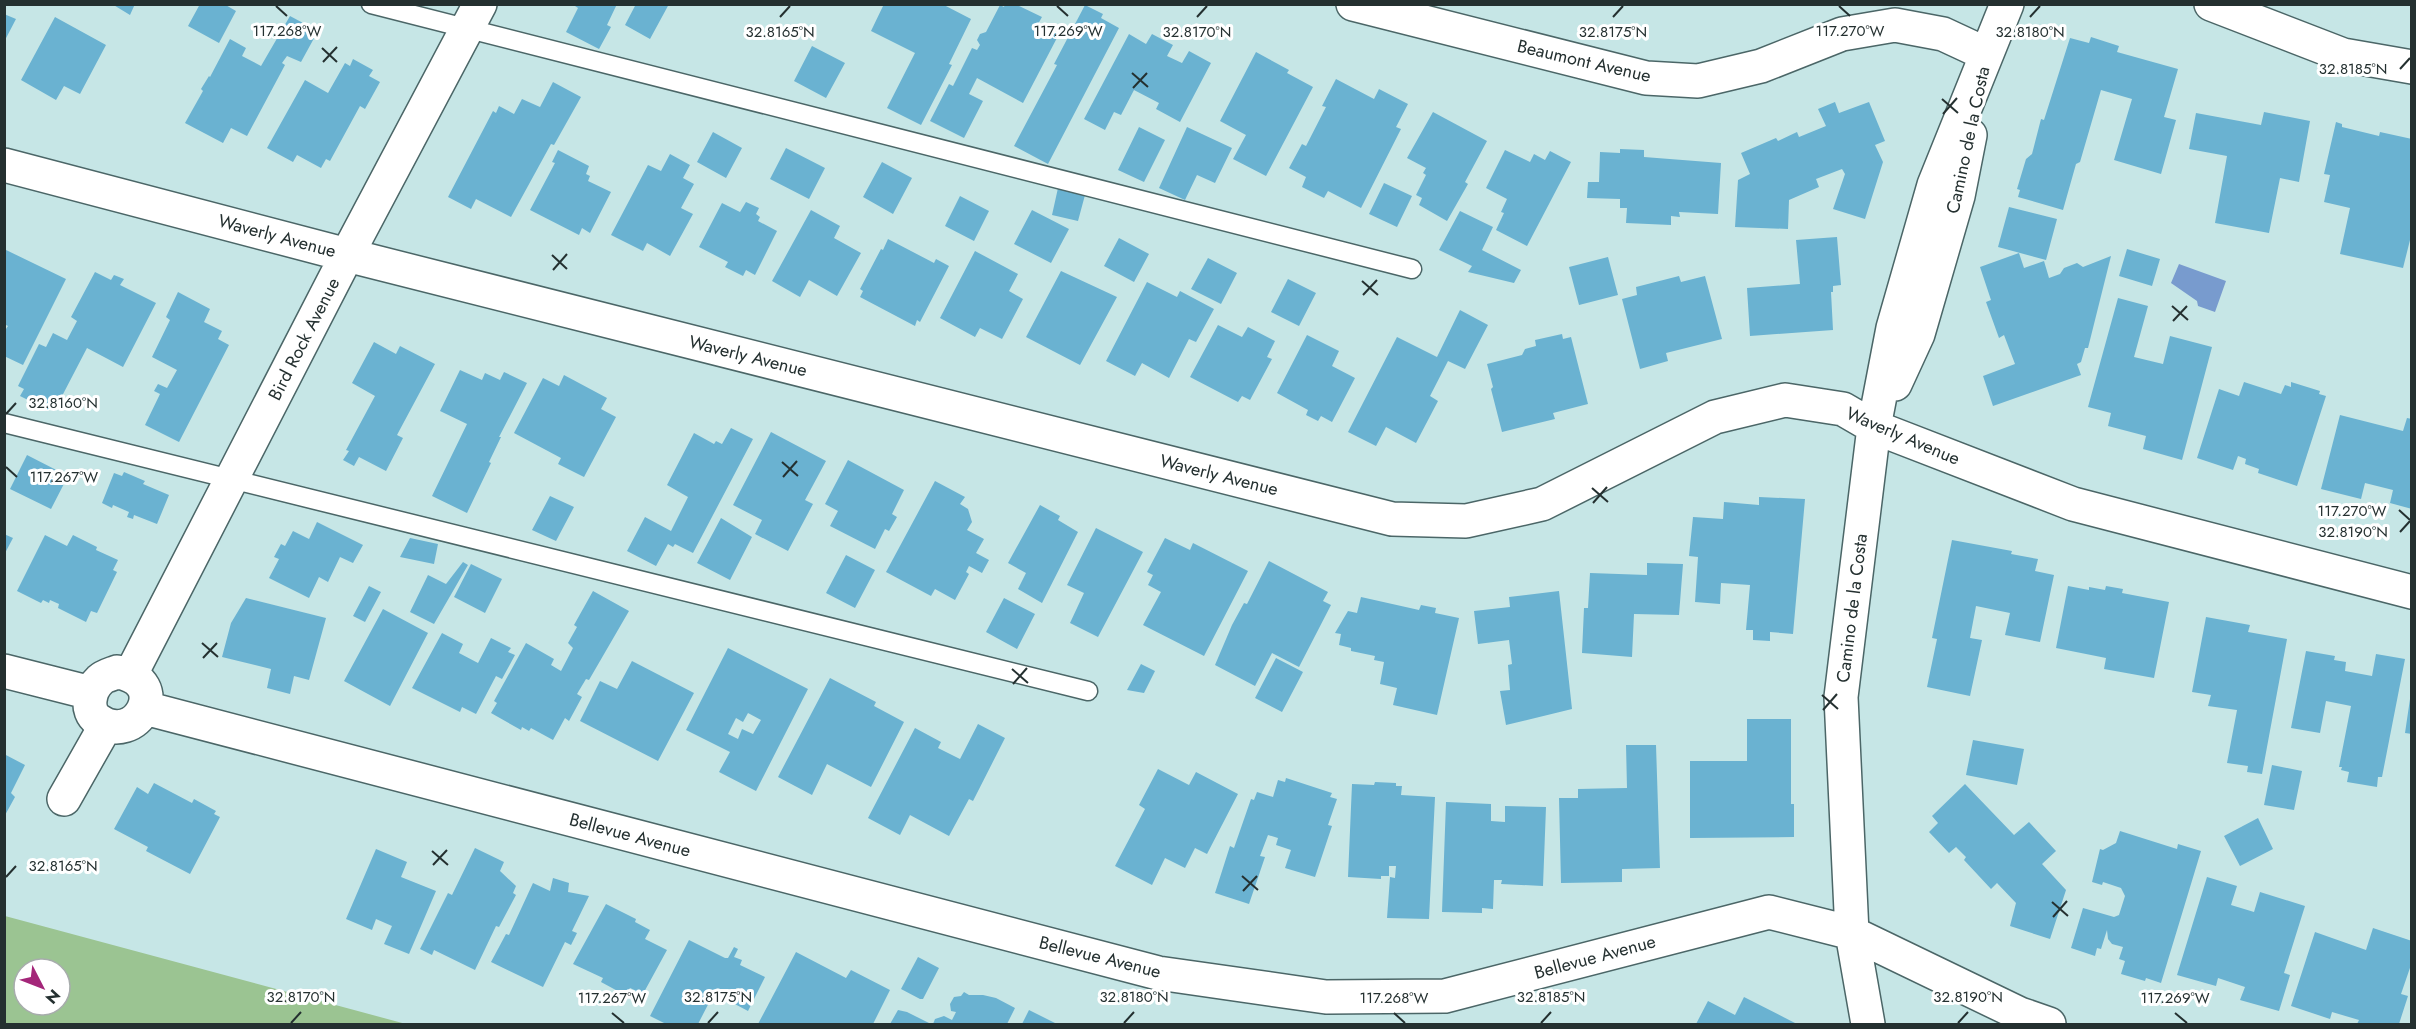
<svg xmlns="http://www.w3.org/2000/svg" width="2416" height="1029" viewBox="0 0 2416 1029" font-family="Jost,sans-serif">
  <rect width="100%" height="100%" fill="#c6e6e6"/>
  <path fill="#9bc492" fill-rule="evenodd" d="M4 916H5L406 1024H5ZM24 969H60V1005H24Z"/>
  <path fill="#789bce" d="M2179 264 2226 281 2215 312 2198 306 2197 301 2171 283Z"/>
  <path fill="#6ab2d1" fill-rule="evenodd" d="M112 4H135L130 15Z
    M200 4H224L236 11 219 43 188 26Z
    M576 4H617L607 25 611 27 599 49 566 32 578 8 575 6Z
    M636 4H669L650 39 625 25Z
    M884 4H942L971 19 949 64 952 65 921 125 887 108 915 53 871 31Z
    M1005 4H1015L1042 17 1038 24 1059 34 1023 103 977 78 969 94 983 101 964 138 930 121 949 84 953 86 972 48 977 50 980 45 977 40 980 34 986 32 1000 5 1004 7Z
    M1085 5 1103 14 1101 18 1119 28 1048 164 1014 146 1057 65 1054 64Z
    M4 14 16 19 4 42Z
    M290 16 318 31 301 62 287 56 282 63 285 65 247 136 231 128 223 143 185 123 203 91 201 89 209 76 210 77 230 39 246 48 242 56 261 66Z
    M55 17 106 45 80 94 64 86 56 100 21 80Z
    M1129 34 1146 44 1152 34 1173 45 1167 56 1182 63 1189 51 1211 63 1180 122 1156 109 1159 103 1134 90 1121 115 1114 112 1105 130 1084 119Z
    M2091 37 2119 46 2117 52 2178 69 2164 117 2176 120 2161 174 2114 160 2132 99 2101 90 2080 162 2076 164 2063 210 2018 197 2020 190 2017 189 2026 159 2032 154 2041 119 2044 120 2070 38 2089 43Z
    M812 46 845 63 826 98 794 81Z
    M1256 52 1289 70 1287 73 1313 87 1266 176 1233 159 1246 135 1220 121Z
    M353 59 373 70 369 76 380 82 365 109 360 106 330 161 326 159 321 168 297 155 293 162 267 148 305 80 328 93 345 63 350 66Z
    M1336 79 1374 99 1379 89 1408 104 1396 127 1401 129 1361 208 1328 191 1324 198 1302 187 1306 177 1289 168 1302 144 1306 146 1326 107 1322 106Z
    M553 82 581 97 554 145 551 144 511 217 476 199 471 209 448 197 493 111 496 113 499 106 514 114 522 99 540 107Z
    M1835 102 1839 113 1869 102 1885 141 1875 145 1883 162 1865 219 1833 209 1845 174 1842 169 1816 179 1819 187 1789 200 1788 229 1735 227 1738 180 1750 174 1741 153 1776 138 1778 141 1797 132 1799 137 1826 126 1818 109Z
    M1433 112 1487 141 1465 182 1468 184 1447 221 1419 205 1422 198 1416 195 1426 175 1423 173 1426 168 1407 158Z
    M2264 112 2310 121 2299 182 2280 178 2269 233 2215 223 2227 156 2189 149 2196 113 2261 125Z
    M2336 122 2342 124V127L2379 136 2380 132 2412 139V232L2403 268 2340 254 2350 208 2324 202 2330 175 2324 174Z
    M1139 127 1165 140 1144 182 1118 170Z
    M1187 127 1232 148 1215 183 1197 175 1185 200 1159 188Z
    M713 132 742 148 726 178 697 162Z
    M786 148 825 168 809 199 770 179Z
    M1620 149 1644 150V157L1721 163 1718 214 1679 212 1680 217 1671 216V225L1626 223 1627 208H1620V199L1587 198 1588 182H1599L1600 152 1620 153Z
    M558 150 589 166 586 174 590 176 588 181 611 192 590 233 582 228 579 235 530 210 555 163 552 162Z
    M1505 150 1530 162 1534 154 1545 160 1550 151 1571 162 1527 246 1496 230 1504 213 1501 212 1507 199 1486 188Z
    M670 154 690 165 683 178 694 184 681 208 693 214 670 256 647 243 643 251 611 235 648 165 661 171Z
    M882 162 912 178 893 214 863 197Z
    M1384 183 1412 196 1397 227 1369 214Z
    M1058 188 1085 195 1078 221 1052 215Z
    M960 196 989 211 974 241 945 226Z
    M746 202 759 208 756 214 760 217 758 221 777 231 755 275 746 270 743 276 725 267 728 262 699 247 722 203 740 212Z
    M2009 207 2057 219 2046 260 1998 247Z
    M811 210 840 226 834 238 861 253 837 296 809 280 800 297 772 281Z
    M1032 210 1069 229 1051 263 1014 244Z
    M1460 211 1493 227 1482 250 1521 270 1514 283 1468 272 1472 266 1439 250Z
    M1837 237 1841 285 1833 286V292H1831L1833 330 1750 336 1747 288 1800 284 1796 240Z
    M1119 238 1149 254 1134 282 1104 266Z
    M888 239 934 263 936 259 949 266 920 322 917 320 915 326 860 297 863 291 860 289 881 249 883 250Z
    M4 249 66 279 23 365 4 356V332L8 326 4 324Z
    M2127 249 2160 259 2152 286 2119 276Z
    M975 251 1018 274 1009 291 1023 299 1002 339 980 328 975 337 940 318Z
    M2019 253 2024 268 2044 261 2049 278 2060 274 2064 268 2077 263 2083 267 2111 256 2088 348H2085L2081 362 2077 364 2081 375 1993 406 1983 376 2015 364 2004 335 1999 338 1986 302 1991 300 1980 267Z
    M1608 257 1618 295 1579 305 1569 267Z
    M1208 258 1237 273 1221 304 1191 289Z
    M1061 271 1117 297 1080 365 1026 337Z
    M95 272 111 280 114 275 124 279 120 285 156 303 123 367 87 348 61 398 55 395 48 410 20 396 24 389 18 386 39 344 46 347 53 333 67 340 77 321 71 317Z
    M1679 276 1681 282 1705 276 1722 339 1666 353 1668 361 1640 369 1622 299 1637 295 1636 287Z
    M1288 279 1316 293 1299 326 1271 312Z
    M1147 282 1177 297 1180 291 1214 309 1196 342 1189 339 1169 378 1142 363 1135 376 1106 361Z
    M178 292 210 309 204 322 222 331 218 339 229 345 179 442 145 425 160 394 154 391 158 384 167 388 177 370 152 357 170 320 166 317Z
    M2118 298 2148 306 2134 357 2163 364 2170 336 2212 347 2182 460 2143 449 2146 436 2108 426 2111 413 2088 407Z
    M1460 310 1488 325 1465 369 1448 361 1430 396 1438 401 1416 443 1386 427 1376 446 1348 432 1397 337 1437 357Z
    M1218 325 1242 337 1248 327 1275 341 1267 357 1272 359 1250 400 1242 396 1238 402 1190 377Z
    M1562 334 1563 339 1571 337 1588 404 1553 413 1555 419 1502 432 1491 389 1493 387 1487 364 1522 355 1525 349 1536 346 1535 340Z
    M1307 335 1339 351 1332 366 1355 378 1332 422 1321 416 1318 421 1306 415 1308 410 1277 393Z
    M374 342 396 354 400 346 435 364 397 435 403 438 386 471 359 457 354 466 343 460 349 451 346 450 375 396 352 383Z
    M460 370 482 380 485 373 500 380 504 372 527 383 499 437H501L489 462 491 463 467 513 432 496 467 424 440 411Z
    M564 375 607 398 601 409 616 417 584 477 558 464 561 458 514 433 543 378 559 386Z
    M2244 382 2281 394 2285 385 2291 387V382L2320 391 2319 394 2326 396 2297 486 2258 473 2259 469 2245 464 2246 459 2238 456 2233 470 2197 458 2219 389 2239 396Z
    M2340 415 2403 431 2407 418 2412 419V509L2390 503 2393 490 2365 483 2361 499 2321 489Z
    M731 428 753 439 693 553 675 544 673 547 668 544 656 566 627 551 645 517 671 531 688 497 667 485 694 433 714 444 716 441 722 444Z
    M771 432 826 461 805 500 813 504 788 551 755 534 762 520 733 505Z
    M27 455 68 476 51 509 10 489Z
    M848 460 904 490 892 514 897 517 889 531 885 529 875 549 830 526 838 511 825 504Z
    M124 472 145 481 143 484 169 495 157 524 134 515 133 519 127 517 129 512 113 505 112 508 102 503 114 473 122 476Z
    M935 481 965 497 960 504 968 509 972 522 967 530 984 539 976 553 989 560 982 573 969 566 966 572 969 574 955 600 935 589 931 596 886 572Z
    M550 496 574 507 556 541 532 530Z
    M1759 497 1805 499 1793 634 1770 632V641L1753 640V630H1746L1750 585 1721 583 1720 604 1695 602 1698 557 1689 556 1693 517 1723 519 1724 502 1759 505Z
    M1040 505 1060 516 1058 520 1078 532 1042 603 1018 589 1026 573 1008 563Z
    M721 518 752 537 730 580 697 563Z
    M317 522 363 545 353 563 340 557 328 582 319 577 309 598 269 578 279 559 274 557 281 544 285 546 293 531 309 539Z
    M1096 528 1143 552 1098 637 1070 623 1084 593 1067 585Z
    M4 534 13 538 4 555Z
    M45 535 67 546 73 535 97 547 96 550 118 560 113 570 117 572 97 613 91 611 86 622 58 608 59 604 50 600 49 603 43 600 41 603 17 591Z
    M410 538 438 544 434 564 400 557Z
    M1165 538 1190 550 1193 543 1248 571 1204 656 1143 625 1161 592 1148 585 1153 575 1147 572Z
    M1952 540 2012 551 2011 554 2038 559 2035 571 2054 575 2040 642 2005 635 2010 613 1976 606 1970 638 1982 640 1970 696 1927 687 1937 639 1932 638Z
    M846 555 875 570 855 608 826 593Z
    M1269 561 1328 592 1323 601 1331 605 1299 667 1272 653 1255 686 1215 665 1232 625 1244 603 1247 604Z
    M463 562 468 565 434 624 410 612 428 575 446 584Z
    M1647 563 1683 564 1679 615 1634 614 1632 657 1582 653 1584 608H1588L1590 573 1647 575Z
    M471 564 502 579 485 613 454 597Z
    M369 586 381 592 365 622 353 616Z
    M2068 586 2089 590V587L2105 590 2106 586 2123 589 2122 593 2169 602 2154 678 2104 669 2106 658 2056 648Z
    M593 591 629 611 589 680 586 679 577 694 582 697 569 721 565 718 553 740 531 728 529 731 522 727 521 730 491 713 497 703 494 701 526 643 554 659 551 665 561 671 573 648 568 643 577 627 574 625Z
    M1559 591 1572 709 1506 725 1500 691 1510 690 1508 665 1512 664 1509 640 1478 644 1474 611 1510 607 1509 597Z
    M1361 597 1419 610 1421 605 1436 608 1435 613 1459 618 1437 715 1393 705 1397 688 1380 684 1384 662 1374 660 1375 656 1351 651V648L1339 645 1341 634 1335 633 1348 611 1357 613Z
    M246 598 326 618 309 680 294 676 290 694 267 688 271 669 222 657 231 623Z
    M1004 598 1035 614 1017 649 986 632Z
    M383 609 428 633 390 706 344 681Z
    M2206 617 2250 625 2248 632 2287 639 2262 774 2247 772 2248 766 2227 763 2237 710 2208 706 2211 695 2192 692Z
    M442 633 463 644 459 653 478 663 491 638 511 648 508 652 515 655 502 679 496 676 476 714 462 707 460 712 412 688Z
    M728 648 808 689 756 791 719 772 730 752 686 730ZM748 713 761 720 753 734 742 729 738 739 728 734 736 718 743 722Z
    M2306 651 2335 656 2334 660 2346 662 2345 671 2372 676 2376 654 2405 659 2382 777H2378L2377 787 2347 782 2349 772 2341 770 2342 767H2339L2351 706 2326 701 2320 733 2291 728Z
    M1276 658 1303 672 1282 712 1255 698Z
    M632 661 694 693 658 761 580 721 600 681 617 689Z
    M1141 664 1155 671 1144 693 1127 690Z
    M830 678 876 702 874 706 904 722 871 787 827 764 812 795 778 777Z
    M2410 699H2412V734L2405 733Z
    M1747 719H1791V804H1794V837L1690 838V761H1747Z
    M978 724 1005 738 973 801 969 799 949 836 910 815 900 835 868 818 915 728 941 742 938 748 960 759Z
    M1973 740 2024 749 2017 785 1966 775Z
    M1626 745H1656L1660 868 1622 869V882L1561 883 1559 798H1578V789L1627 788Z
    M4 754 25 765 11 793 15 797 4 817Z
    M2272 765 2302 771 2294 810 2264 805Z
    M1158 769 1189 785 1196 772 1238 794 1207 854 1195 848 1185 868 1165 858 1152 885 1115 866 1145 809 1139 805Z
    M1286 778 1332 793 1330 797 1337 799 1328 825 1332 826 1315 877 1285 868 1291 850 1276 845 1278 838 1268 835 1260 856 1265 857 1249 904 1215 893 1230 846 1234 848 1251 799 1254 800 1257 792 1273 797 1278 780 1285 782Z
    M1375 782 1396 783V786H1402L1401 795 1435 797 1429 919 1387 918 1390 877 1395 878 1396 866H1389V876H1381V879L1348 877 1352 784 1374 785Z
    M154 783 192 803 194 799 216 811 214 814 220 817 190 874 146 851 148 847 114 829 137 787 148 794Z
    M1965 784 2014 835 2029 822 2056 851 2042 864 2066 890 2050 939 2010 926 2016 903 1997 883 1991 889 1964 860 1966 857 1956 847 1949 853 1929 832 1938 823 1932 816Z
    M1446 802 1491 804V821L1505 822V806L1546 807 1543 886 1501 884 1502 880H1494L1493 909 1482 908V913L1442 912Z
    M2258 818 2273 849 2240 866 2224 836Z
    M2120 831 2177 849 2178 844 2201 851 2161 983 2146 978 2145 981 2121 974 2125 961 2119 959 2123 947 2112 944 2108 939 2107 930 2101 949 2097 948 2095 956 2071 948 2083 908 2114 917 2119 915 2125 896 2121 888 2103 882 2102 885 2092 882 2100 849 2103 850 2116 843Z
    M475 848 504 862 500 871 516 886 513 893 516 895 499 927 496 926 475 970 434 950 432 955 420 949 448 893 452 895Z
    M376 849 407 862 401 877 436 891 409 954 384 944 392 926 376 919 372 930 346 919Z
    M2207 877 2237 886 2231 905 2254 912 2260 892 2305 906 2284 973 2290 975 2279 1011 2240 1000 2245 987 2218 978 2216 986 2177 975Z
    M553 878 569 883 568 892 589 896 572 931 577 933 571 945 565 942 543 987 491 962 506 934 509 935 533 883 550 891Z
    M606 904 636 919 635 922 650 930 645 939 667 950 643 994 630 988 625 995 601 982 603 978 573 964Z
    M2373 928 2412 941V962L2401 994 2408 996 2399 1024H2357L2359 1020 2332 1012 2330 1019 2291 1006 2315 932 2366 950Z
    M689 940 725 958H728L734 947 738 949 734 957 742 960 740 965 765 977 748 1011 714 993 698 1024H666L650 1016Z
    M796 952 846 978 851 970 890 990 873 1024H758Z
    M918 957 939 968 923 999H920L901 989Z
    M964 992 969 995H983L996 998 1015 1008 1007 1024H933L935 1019 944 1016 952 1020 956 1012 951 1011 950 1004 954 997 961 996Z
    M1744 997 1797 1024H1696L1708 1001 1735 1015Z
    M898 1010 907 1012 931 1024H890Z
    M1029 1010 1057 1024H1022Z"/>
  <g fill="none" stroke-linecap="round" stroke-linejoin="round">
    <g stroke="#4b6667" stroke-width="21">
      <path id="lane" d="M371 4 1412 269
        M4 423 1088 691"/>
    </g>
    <g stroke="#4b6667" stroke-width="36">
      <path id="street" d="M1353 4 1646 78 1698 81 1761 66 1842 34 1895 25 1943 34 1986 54
        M2211 4 2343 55 2412 67
        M4 165 347 255 1392 519 1466 521 1542 504 1715 417 1785 400 1843 409 1874 427 2073 504 2412 592
        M1895 384 1918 334 1958 196 1970 135
        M4 671 91 693
        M117 672C174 681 136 748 98 720 85 711 89 690 100 680 104 676 112 674 117 672Z
        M131 674 347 255 480 4
        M145 708 1158 973 1326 997 1445 996 1769 912 1852 933 2020 1014 2049 1024
        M64 799 106 725
        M1868 1024 1852 933 1841 697 1874 427 1893 328 1934 185 2007 4"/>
    </g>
    <use href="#lane" stroke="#fff" stroke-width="18"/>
    <use href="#street" stroke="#fff" stroke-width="33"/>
  </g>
  <path fill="none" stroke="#243030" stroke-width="2" d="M276 6 287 16M1057 6 1068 16M1839 6 1850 16M780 17 790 6M1197 17 1207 6M1613 17 1623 6M2030 17 2040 6M322 48 337 62M323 62 337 47M2400 69 2410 58M1132 73 1148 87M1133 88 1147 73M1942 99 1958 113M1943 114 1957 98M552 255 567 269M553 270 567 254M1362 281 1378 295M1363 295 1377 280M2172 306 2188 320M2173 321 2187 306M6 414 16 403M782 462 798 476M6 467 17 477M783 477 797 461M1592 488 1608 502M1593 503 1607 487M2399 510 2410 520M2400 532 2410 521M202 643 218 657M203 658 217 643M1012 669 1028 683M1013 684 1027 668M1822 695 1838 709M1823 710 1837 694M432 851 448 865M433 865 447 850M1242 876 1258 890M6 877 16 866M1243 891 1257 876M2052 902 2068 916M2053 917 2067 901M612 1013 624 1023M1394 1013 1405 1023M2175 1013 2187 1023M291 1023 301 1012M708 1023 718 1012M1124 1023 1134 1012M1541 1023 1551 1012M1958 1023 1968 1012"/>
  <g text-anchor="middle" stroke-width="6" stroke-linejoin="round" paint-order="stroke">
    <g font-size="18" fill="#243030" stroke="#fff">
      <text transform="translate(1584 61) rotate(13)" y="6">Beaumont Avenue</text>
      <text transform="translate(1968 140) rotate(-78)" y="6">Camino de la Costa</text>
      <text transform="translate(277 236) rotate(15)" y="6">Waverly Avenue</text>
      <text transform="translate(304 339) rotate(-63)" y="6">Bird Rock Avenue</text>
      <text transform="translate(748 356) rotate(14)" y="6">Waverly Avenue</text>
      <text transform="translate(1903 436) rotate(23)" y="6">Waverly Avenue</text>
      <text transform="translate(1219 475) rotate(14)" y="6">Waverly Avenue</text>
      <text transform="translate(1852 608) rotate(-83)" y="6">Camino de la Costa</text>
      <text transform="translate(630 835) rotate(15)" y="6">Bellevue Avenue</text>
      <text transform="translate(1100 957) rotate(14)" y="6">Bellevue Avenue</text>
      <text transform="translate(1595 957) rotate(-15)" y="6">Bellevue Avenue</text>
    </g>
  </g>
  <g font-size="15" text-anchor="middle" fill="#243030" stroke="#fff" stroke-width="6" stroke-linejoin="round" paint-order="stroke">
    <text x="1850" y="36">117.270°W</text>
    <text x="287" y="36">117.268°W</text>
    <text x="1068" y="36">117.269°W</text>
    <text x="780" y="37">32.8165°N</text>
    <text x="1197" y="37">32.8170°N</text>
    <text x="1613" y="37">32.8175°N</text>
    <text x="2030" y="37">32.8180°N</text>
    <text x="2353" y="74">32.8185°N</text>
    <text x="63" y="408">32.8160°N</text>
    <text x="64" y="482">117.267°W</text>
    <text x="2352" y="516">117.270°W</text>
    <text x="2353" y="537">32.8190°N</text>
    <text x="63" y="871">32.8165°N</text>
    <text x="301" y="1002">32.8170°N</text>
    <text x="718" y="1002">32.8175°N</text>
    <text x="1134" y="1002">32.8180°N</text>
    <text x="1551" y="1002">32.8185°N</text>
    <text x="1968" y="1002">32.8190°N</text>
    <text x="612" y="1003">117.267°W</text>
    <text x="1394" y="1003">117.268°W</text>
    <text x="2175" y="1003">117.269°W</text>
  </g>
  <rect width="2416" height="1029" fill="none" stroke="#243030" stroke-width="12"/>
  <g transform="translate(42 987) rotate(132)"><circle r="28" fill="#ffffff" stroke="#a7acac" stroke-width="1.5"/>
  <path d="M0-4.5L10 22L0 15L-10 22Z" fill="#a42679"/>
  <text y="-9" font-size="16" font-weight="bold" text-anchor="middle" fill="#243030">N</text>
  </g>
</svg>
